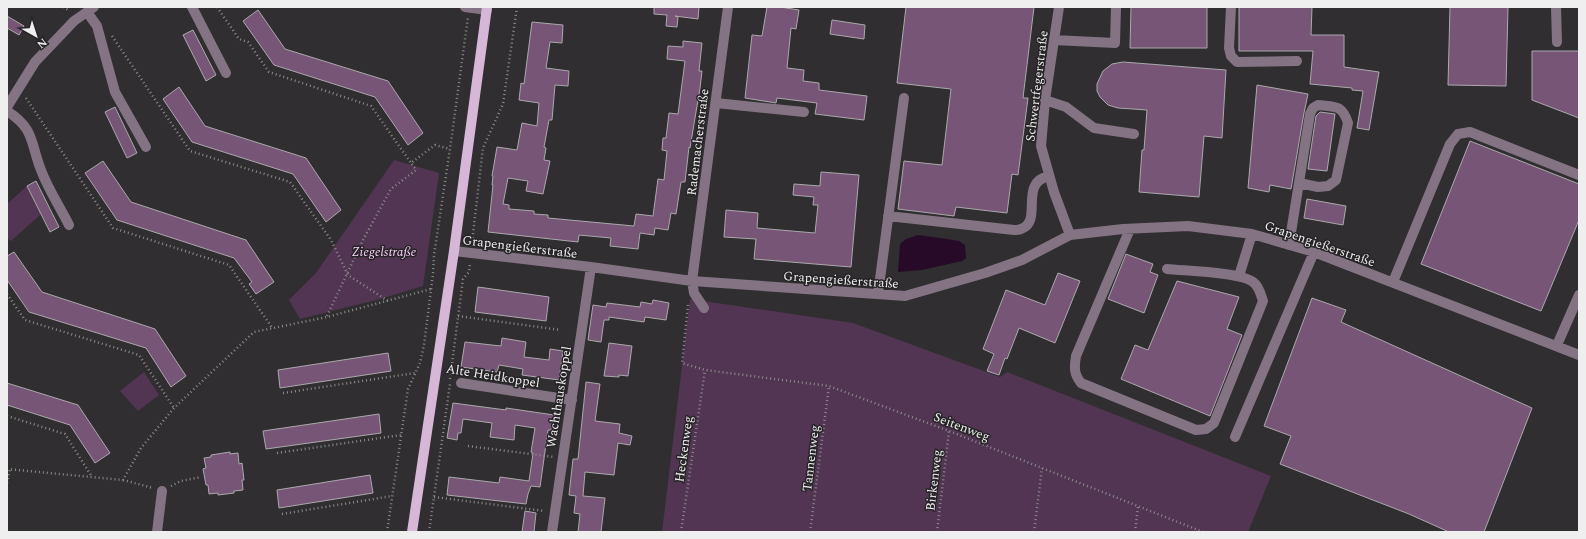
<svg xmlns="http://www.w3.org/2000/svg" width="1586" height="539" viewBox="0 0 1586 539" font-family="Spectral,serif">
  <rect width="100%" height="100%" fill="#302e30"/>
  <path fill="#523552" d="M394 160 439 173 423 286 380 299 300 319 289 300 316 273Z
    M27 186 41 214 11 241 7 238V204Z
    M690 299 853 323 1000 377 1007 372 1271 476 1248 532H662Z
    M144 372 159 395 138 411 120 391Z"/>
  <path fill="#260a27" d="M918 235 947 239 959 241 965 245 966 258 962 261 922 270 898 272 900 244 906 239Z"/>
  <path fill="#757" stroke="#aba9ab" d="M654 7H699L698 19 675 16 678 17 677 27 666 26 667 15 654 14Z
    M767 7H780L799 10 796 29 791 28 787 68 804 70 803 81 819 83V90L867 96 864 120 815 114 817 103 777 98 776 103 745 98 752 35 762 36Z
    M906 7H1034L1023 98H1028L1018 175 1012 174 1007 213 956 207 954 216 898 209 904 161 942 165 951 89 897 83Z
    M1131 7H1207V48H1130Z
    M1239 7H1312L1311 35H1344V67L1379 72 1369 130 1357 128 1363 91 1352 90V88L1310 84 1313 51H1239Z
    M1450 7H1508L1506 86 1448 85Z
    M258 10 285 49 388 81 423 133 408 145 375 97 274 65 243 21Z
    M7 16 24 26 19 35 7 28Z
    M832 20 865 25 864 39 830 34Z
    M532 22 563 25 562 43 550 42 546 68 569 71 568 86 555 85 552 120H549L544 147 546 148 544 160 550 161 543 194 526 191 528 181 508 178 503 204 509 205V209L534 211V214L548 215V218L634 226 636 214 653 216 658 179 664 180 667 151 662 150 663 138H666L669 113 678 114 685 61 667 59 668 46 683 47V41L702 43 699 71H702L700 88 690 148 689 147 685 182H681L676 214 671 213 668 230 655 228 654 235 640 233 638 249 610 246 611 238 579 235 578 242 488 232 493 185H492L493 176H492L497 147 517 150 522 123 537 126 539 103 519 100 521 83 524 84Z
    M193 30 216 75 206 81 183 35Z
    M1532 51H1579V118L1532 100Z
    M1123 62 1226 70 1222 138 1204 136 1199 197 1139 192 1142 150H1144L1147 110 1118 108 1108 105 1100 97 1097 91V84L1103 71 1112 64Z
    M1257 85 1308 94 1304 113 1291 189 1270 185 1269 192 1248 188Z
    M179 87 205 126 306 158 341 210 326 222 293 174 192 142 163 99Z
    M115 107 137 153 127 158 105 112Z
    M1320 112 1335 114 1327 171 1308 169 1316 116Z
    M1470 141 1579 184V220L1541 311 1421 264Z
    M103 161 131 202 246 240 274 282 256 294 249 284 252 282 234 258 117 220 85 173Z
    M821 172 859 175 851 267 754 259 756 239 724 237 726 210 758 213 757 228 815 233 818 205H813L814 197 793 195 794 184 820 186Z
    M36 181 59 227 50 232 27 186Z
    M1307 199 1346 206 1343 225 1304 218Z
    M14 252 42 292 155 329 186 376 171 387 146 348 29 312 7 280V256Z
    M1126 254 1153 264 1150 272 1158 275 1144 313 1108 299Z
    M1058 273 1080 281 1055 343 1019 328 1007 359 1005 358 999 375 987 371 994 354 983 349 1006 290 1045 305Z
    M1177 281 1239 297 1227 329 1242 335 1210 416 1121 379 1135 345 1148 350Z
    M478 287 549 297 546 321 475 312Z
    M1312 298 1346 310 1341 322 1532 408 1484 532H1449L1409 514 1280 464 1291 436 1264 426Z
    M653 300 669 303 666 320 645 317 644 322 609 317V320H604L601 342 588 340 593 305 606 307 607 303 640 307 641 302 652 304Z
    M502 338 526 342 524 357 549 360 550 349 563 351 559 380 522 375 523 369 499 365 497 372 461 367 465 342 501 346Z
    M609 343 632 346 628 376 619 375V377L604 376Z
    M388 353 391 371 280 388 278 370Z
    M586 382 600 384 595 421 620 424 619 433 632 436 630 445 618 443 614 475 585 472 583 496 605 498 601 532H578L580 514 574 513 576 496 569 495 573 459H578Z
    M7 383 78 405 110 453 95 463 70 425 7 405Z
    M453 403 506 410V408L554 415 552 430H548L540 487 531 486 528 494 526 504 447 495 449 477 499 483 500 477 529 481 533 453 531 452 535 428 515 425 514 440 490 437 492 423 463 419 461 433H458L457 440 447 438Z
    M379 414 381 433 266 449 263 431Z
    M230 452V454L238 453 239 464 242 463 244 480H242L243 490 234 491V493L218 495V493L209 494 208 485H206L203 469 206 468 204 458 211 457V455Z
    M370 475 373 493 279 508 277 490Z
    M525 511 536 513 534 532H522Z"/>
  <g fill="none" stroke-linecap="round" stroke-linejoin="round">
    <path stroke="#8d8c8d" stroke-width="2.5" stroke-dasharray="1 3" stroke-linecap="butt" d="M63 7 70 11
      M217 7 239 39 248 42 269 72 371 106 411 163
      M112 36 190 151 290 182 331 240 348 275 388 301
      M26 98 113 228 229 265 273 329
      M472 242 483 148 503 104 517 7
      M7 294 25 320 139 355 174 408
      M688 305 682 363 705 370 829 386 949 431 1203 532
      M327 316 364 238 391 189 416 170 411 163 435 145 450 149
      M458 316 561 330
      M450 379 463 279 469 272 470 263
      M283 393 415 373
      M7 416 65 434 92 477
      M468 446 554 457
      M277 453 401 435
      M7 469 123 480 141 448 174 408 254 332 327 317 431 289
      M123 480 153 488
      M7 483 10 469
      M171 486 181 481 201 477
      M434 497 545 511
      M282 514 392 496
      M387 532 408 389 420 363 424 345 433 274 434 255 450 149 468 17
      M429 532 450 384
      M681 532 705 370
      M810 532 829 386
      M937 532 949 431
      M1034 532 1042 468
      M1135 532 1138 507"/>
    <path stroke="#837383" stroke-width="10" d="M192 7 226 73
      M465 7 487 10
      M1059 7 1045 100 1041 146 1054 192 1070 235
      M1231 7 1229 48 1231 56 1237 62 1297 61
      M1556 7 1557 42
      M87 12 97 26 115 92 146 147
      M1054 40 1115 43 1116 7
      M1045 100 1066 107 1094 128 1134 134
      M716 103 804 112
      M7 107 35 62 74 21 94 7
      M7 111C35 129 30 142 41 170 48 189 60 207 69 225
      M888 216 1014 230C1017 230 1020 230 1023 228 1042 220 1019 182 1049 176
      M1130 229 1076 356C1074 368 1074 374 1081 383L1196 430 1206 429 1214 423 1263 301C1261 295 1259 286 1253 282 1241 272 1185 271 1167 269
      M1289 245 1310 114 1313 108 1318 105C1335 107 1342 104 1348 123L1336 180 1328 186 1318 187 1299 183
      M454 251 591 267 692 281 905 296 985 273 1022 260 1070 235 1123 229 1188 226 1252 234 1314 252 1579 355
      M1239 276 1252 234
      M1393 282 1450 144 1458 134 1470 132 1579 175
      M878 294 904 98
      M704 308 694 293 692 281 728 7
      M1557 345 1579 295
      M461 383 572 400
      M1235 437 1314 252
      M157 532 162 491
      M552 532 591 267"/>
    <path stroke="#d7b7d7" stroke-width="10" d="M412 532 454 251 487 7"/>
  </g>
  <g text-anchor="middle" stroke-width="3" stroke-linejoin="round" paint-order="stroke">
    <g font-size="13" fill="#f0eff0" stroke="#262426">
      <text transform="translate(1036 86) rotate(-83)" y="5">Schwertfegerstraße</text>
      <text transform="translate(697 142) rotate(-83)" y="5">Rademacherstraße</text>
      <text transform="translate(1320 243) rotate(19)" y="5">Grapengießerstraße</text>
      <text transform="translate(520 246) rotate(7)" y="5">Grapengießerstraße</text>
      <text transform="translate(841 279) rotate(4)" y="5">Grapengießerstraße</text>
      <text transform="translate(493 375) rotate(9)" y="5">Alte Heidkoppel</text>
      <text transform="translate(558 397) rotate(-81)" y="5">Wachthauskoppel</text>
      <text transform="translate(962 426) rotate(21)" y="5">Seitenweg</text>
      <text transform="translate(683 449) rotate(-82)" y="5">Heckenweg</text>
      <text transform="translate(810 458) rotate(-83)" y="5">Tannenweg</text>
      <text transform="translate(933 480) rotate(-83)" y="5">Birkenweg</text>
    </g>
    <g font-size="13" font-style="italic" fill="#fbcefb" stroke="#262426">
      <text x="384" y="256">Ziegelstraße</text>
    </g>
  </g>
  <rect width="1586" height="539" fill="none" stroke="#f0eff0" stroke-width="16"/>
  <g transform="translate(36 36) rotate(141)" stroke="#262426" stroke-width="3" paint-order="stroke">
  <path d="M0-3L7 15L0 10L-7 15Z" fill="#f0eff0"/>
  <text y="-6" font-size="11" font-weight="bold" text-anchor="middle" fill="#f0eff0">N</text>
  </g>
</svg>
